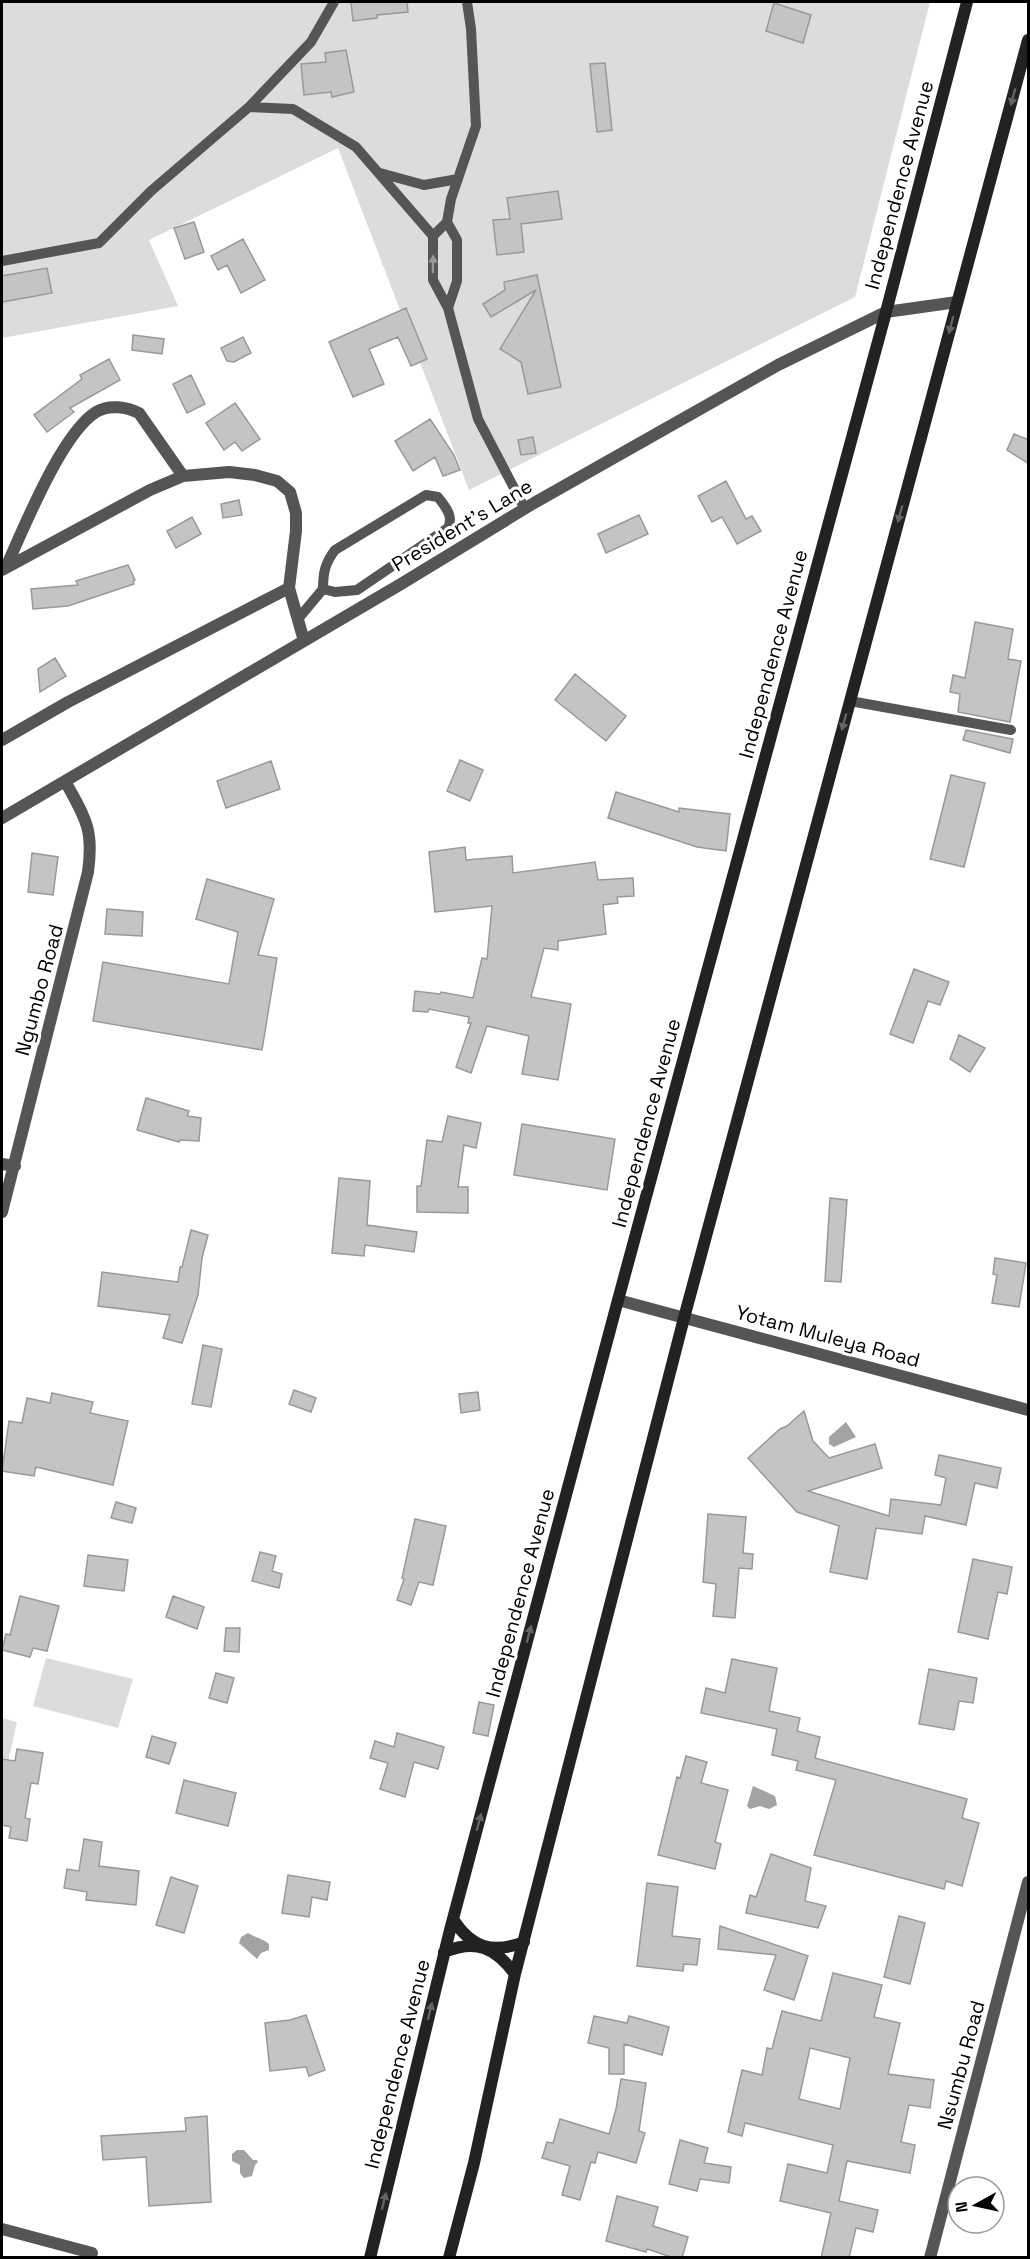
<svg xmlns="http://www.w3.org/2000/svg" width="1030" height="2259" viewBox="0 0 1030 2259" font-family="'Space Grotesk',sans-serif">
  <rect width="100%" height="100%" fill="#fff"/>
  <path fill="#dcdcdc" d="M2 2H930L855 297 469 490 338 148 149 240 178 306 2 338Z
    M46 1658 133 1679 118 1728 33 1706Z
    M2 1718 17 1722 8 1762 2 1760Z"/>
  <path fill="#a3a3a3" d="M846 1422 856 1437 834 1447 829 1444V1437Z
    M753 1786 775 1796 777 1805 769 1809 760 1806 750 1809 747 1806Z
    M248 1933C256 1938 262 1938 269 1944V1950L261 1953 257 1959 239 1943 241 1937Z
    M237 2150H244L253 2160H257L258 2162 255 2165 252 2176 244 2178 240 2173V2165L232 2161V2154Z"/>
  <path fill="#c4c4c4" stroke="#999" stroke-width="1.5" fill-rule="evenodd" d="M351 2H407L408 12 377 15V18L353 21Z
    M774 3 811 15 803 43 766 31Z
    M346 50 354 92 332 97 331 92 304 95 301 64 326 62 325 53Z
    M605 63 612 130 597 132 590 64Z
    M558 191 562 219 521 224 524 252 497 255 493 220 510 219 507 198Z
    M194 222 204 252 185 259 174 228Z
    M243 239 265 280 241 293 227 265 218 270 211 256Z
    M47 268 52 293 2 302V276Z
    M537 275 561 387 528 394 521 362 500 349 536 290 491 317 483 304 505 290 504 282Z
    M406 308 427 359 411 366 398 337 369 349 384 384 353 397 329 342Z
    M133 335 164 339 162 354 132 350Z
    M243 337 251 353 234 362 227 361 221 348Z
    M109 359 120 380 70 408 74 412 47 432 34 415 82 379 80 375Z
    M191 375 205 404 187 413 173 384Z
    M235 403 260 439 242 451 235 442 224 450 206 423Z
    M430 419 454 455 460 470 443 476 435 457 413 471 395 441Z
    M1014 434 1029 440V464L1007 450Z
    M533 437 536 453 521 455 518 440Z
    M726 481 746 519 752 516 761 531 737 544 722 517 712 522 698 496Z
    M239 500 242 515 223 518 221 504Z
    M639 515 648 534 606 553 598 534Z
    M192 517 201 534 176 548 167 531Z
    M128 565 135 580 133 581 134 584 68 606 33 609 31 589 78 585 76 581Z
    M975 622 1013 629 1008 659 1021 661 1010 722 958 712 960 694 950 692 953 675 965 678Z
    M55 658 66 676 40 692 38 669Z
    M575 674 626 716 606 741 555 700Z
    M966 730 1013 739 1010 753 963 740Z
    M460 760 483 770 470 801 447 791Z
    M271 761 280 789 226 808 217 781Z
    M951 775 985 783 964 867 930 859Z
    M616 792 679 812V808L730 814 726 851 697 847 608 818Z
    M465 847 466 860 512 856 513 873 595 862 598 880 633 878 634 896 617 897 618 903 603 905 606 934 558 941V950L544 948 531 997 571 1004 558 1080 522 1074 529 1036 487 1026 471 1073 456 1067 471 1023H468L469 1017 429 1009 428 1012 413 1011 415 991 440 994 441 992 473 998 482 958 487 959 492 906 435 912 429 852Z
    M32 853 58 857 53 895 28 892Z
    M207 879 274 899 258 955 277 958 262 1050 93 1021 103 962 229 984 238 932 196 919Z
    M107 909 143 912 142 936 105 934Z
    M914 969 949 982 940 1005 928 1001 913 1043 890 1034Z
    M959 1035 985 1048 970 1072 950 1059Z
    M146 1098 189 1111 187 1116 201 1118 199 1141 180 1140 179 1142 137 1130Z
    M448 1116 481 1123 476 1148 464 1145 458 1187H468V1213L417 1212V1186H421L427 1140 442 1142Z
    M522 1124 615 1139 607 1190 514 1175Z
    M339 1178 370 1181 367 1225 417 1232 414 1252 365 1245 364 1256 332 1253Z
    M830 1198 847 1200 841 1282 825 1281Z
    M191 1230 208 1235 202 1258 198 1295 182 1343 163 1338 170 1315 98 1306 102 1272 178 1282 180 1267H182Z
    M995 1258 1026 1263 1019 1307 992 1303 997 1275 993 1274Z
    M203 1345 222 1349 211 1407 192 1404Z
    M294 1390 316 1398 311 1412 289 1404Z
    M478 1392 480 1410 461 1413 459 1394Z
    M52 1393 93 1402 90 1413 128 1421 113 1485 36 1467 34 1476 2 1471 9 1421 22 1423 27 1398 50 1403Z
    M804 1411 813 1441 829 1458 875 1444 882 1468 808 1491 889 1516 891 1499 941 1505 946 1478 935 1475 939 1455 1001 1468 997 1488 975 1483 966 1525 925 1516 922 1534 876 1528 867 1579 830 1572 839 1526 797 1512 748 1458 780 1429 787 1426Z
    M116 1502 136 1508 132 1523 111 1518Z
    M708 1514 746 1517 743 1553 753 1554 752 1569 739 1568 735 1618 713 1616 716 1584 703 1582Z
    M415 1519 446 1526 433 1585 419 1582 411 1605 397 1600 404 1579 402 1578Z
    M260 1552 276 1556 272 1571 282 1574 279 1588 252 1581Z
    M88 1555 128 1560 124 1591 84 1586Z
    M973 1559 1012 1567 1007 1594 998 1592 988 1639 958 1632Z
    M20 1596 59 1606 47 1651 33 1648 30 1657 2 1650 6 1634 10 1635Z
    M173 1596 204 1607 197 1629 166 1617Z
    M226 1628H240L239 1652 224 1651Z
    M732 1659 777 1668 769 1711 800 1718 797 1731 820 1737 815 1758 967 1799 962 1818 979 1823 962 1886 946 1881 944 1889 814 1855 836 1780 796 1770 798 1761 772 1755 777 1729 701 1713 706 1688 725 1693Z
    M929 1669 977 1678 973 1703 959 1701 954 1730 919 1724Z
    M216 1673 234 1678 227 1703 209 1698Z
    M479 1702 494 1705 488 1736 473 1733Z
    M397 1733 444 1747 438 1769 414 1762 405 1797 380 1789 388 1763 370 1758 375 1741 394 1747Z
    M152 1736 176 1743 169 1764 146 1757Z
    M17 1749 43 1753 38 1784 31 1783 25 1818 30 1819 27 1841 9 1838 11 1827 2 1825V1759L15 1761Z
    M686 1756 707 1762 701 1783 728 1790 715 1842 721 1844 715 1869 658 1855 677 1777 680 1778Z
    M184 1780 236 1793 228 1826 176 1813Z
    M84 1839 102 1842 99 1866 139 1871 136 1905 86 1900 87 1892 64 1888 67 1869 79 1871Z
    M771 1854 811 1868 805 1901 826 1906 818 1928 746 1913 750 1895 756 1897Z
    M288 1875 330 1882 327 1900 312 1897 309 1917 282 1913Z
    M171 1877 198 1886 184 1933 156 1925Z
    M647 1883 678 1887 672 1936 700 1939 697 1965 684 1964 683 1971 637 1966Z
    M899 1916 925 1923 910 1984 884 1977Z
    M720 1926 808 1956 794 2000 764 1990 776 1955 718 1949Z
    M833 1973 882 1985 874 2017 900 2023 888 2074 934 2080 930 2108 909 2105 901 2142 915 2145 910 2173 847 2161 839 2201 878 2210 873 2232 856 2228 849 2258H821L831 2213 780 2201 788 2164 827 2173 833 2145 745 2123 742 2136 728 2132 742 2070 762 2075 767 2048 772 2049 782 2011 821 2021ZM810 2048 850 2058 840 2109 799 2099Z
    M306 2015 325 2070 309 2076 306 2067 270 2071 265 2023 290 2020Z
    M594 2016 627 2023 629 2016 669 2027 662 2055 624 2044V2074H609V2048L588 2043Z
    M621 2079 646 2083 639 2131 645 2133 636 2163 598 2152 595 2163 591 2162 580 2200 562 2195 570 2166 542 2158 547 2142 553 2143 560 2119 609 2134 616 2109Z
    M207 2116 211 2202 149 2206 146 2157 103 2160 101 2136 186 2131 185 2118Z
    M680 2140 708 2148 704 2163 731 2167 729 2183 700 2179 697 2191 669 2184Z
    M617 2196 658 2207 653 2226 688 2237 682 2258H674L647 2249 646 2252 606 2241Z"/>
  <g fill="none" stroke-linecap="round" stroke-linejoin="round">
    <path stroke="#555" stroke-width="10" d="M467 2 471 29 476 126 451 199 447 222 433 236V280L448 308 478 419 525 509
      M249 107 311 42 334 2
      M380 173 424 185 458 179
      M447 222 457 240V281L448 308
      M2 261 99 243 151 191 249 107 293 109 356 147 433 236
      M298 619 323 589C323 573 325 563 335 550L426 495 438 497C445 507 454 515 448 528L357 590 335 592 323 589
      M850 701 1011 730"/>
    <path stroke="#555" stroke-width="12" d="M6 567C24 528 61 434 96 412 109 404 127 407 139 413L183 476
      M2 570 150 490 183 476 229 472 255 475 277 481 290 492 296 513V531L289 588 304 641
      M2 740 68 702 289 588
      M2 818 401 584 534 503 778 365 886 312 957 302
      M2 1164 15 1166
      M2 1212 88 872C94 828 85 818 65 781
      M2 2229 92 2253
      M930 2258 1028 1882"/>
    <path stroke="#555" stroke-width="12" d="M618 1300 1028 1410"/>
    <path stroke="#222" stroke-width="12" d="M453 1919C471 1948 493 1954 524 1942
      M444 1952C476 1939 495 1947 515 1974
      M370 2258 450 1930 618 1300 886 312 967 2
      M449 2258 474 2163 515 1974 684 1318 1028 40"/>
  </g>
  <defs><path id="oneway-solid" d="M-6-.8H1V-3.2L6.5 0L1 3.2V.8H-6Z" transform="scale(1.5)"/></defs>
  <g fill="#646464">
    <use href="#oneway-solid" transform="translate(1013 97) rotate(105)"/>
    <use href="#oneway-solid" transform="translate(951 325) rotate(105)"/>
    <use href="#oneway-solid" transform="translate(900 514) rotate(105)"/>
    <use href="#oneway-solid" transform="translate(844 722) rotate(105)"/>
    <use href="#oneway-solid" transform="translate(529 1634) rotate(-75)"/>
    <use href="#oneway-solid" transform="translate(479 1822) rotate(-75)"/>
    <use href="#oneway-solid" transform="translate(430 2011) rotate(-76)"/>
    <use href="#oneway-solid" transform="translate(384 2201) rotate(-76)"/>
  </g>
  <use fill="#999" href="#oneway-solid" transform="translate(433 264) rotate(-89)"/>
  <g text-anchor="middle" stroke-width="6" stroke-linejoin="round" paint-order="stroke">
    <g font-size="20" fill="#000" stroke="#fff">
      <text transform="translate(899 185) rotate(-75)" y="7">Independence Avenue</text>
      <text transform="translate(462 525) rotate(-31)" y="7">President's Lane</text>
      <text transform="translate(773 654) rotate(-75)" y="7">Independence Avenue</text>
      <text transform="translate(39 990) rotate(-75)" y="7">Ngumbo Road</text>
      <text transform="translate(646 1123) rotate(-75)" y="7">Independence Avenue</text>
      <text transform="translate(828 1336) rotate(15)" y="7">Yotam Muleya Road</text>
      <text transform="translate(520 1593) rotate(-75)" y="7">Independence Avenue</text>
      <text transform="translate(397 2064) rotate(-76)" y="7">Independence Avenue</text>
      <text transform="translate(961 2065) rotate(-75)" y="7">Nsumbu Road</text>
    </g>
  </g>
  <rect width="1030" height="2259" fill="none" stroke="#000000" stroke-width="6"/>
  <g transform="translate(976 2205) rotate(262)"><circle r="28" fill="#ffffff" stroke="#999999" stroke-width="1.5"/>
  <path d="M0-4.5L10 22L0 15L-10 22Z" fill="#000000"/>
  <text y="-9" font-size="16" font-weight="bold" text-anchor="middle" fill="#000000">N</text>
  </g>
</svg>
